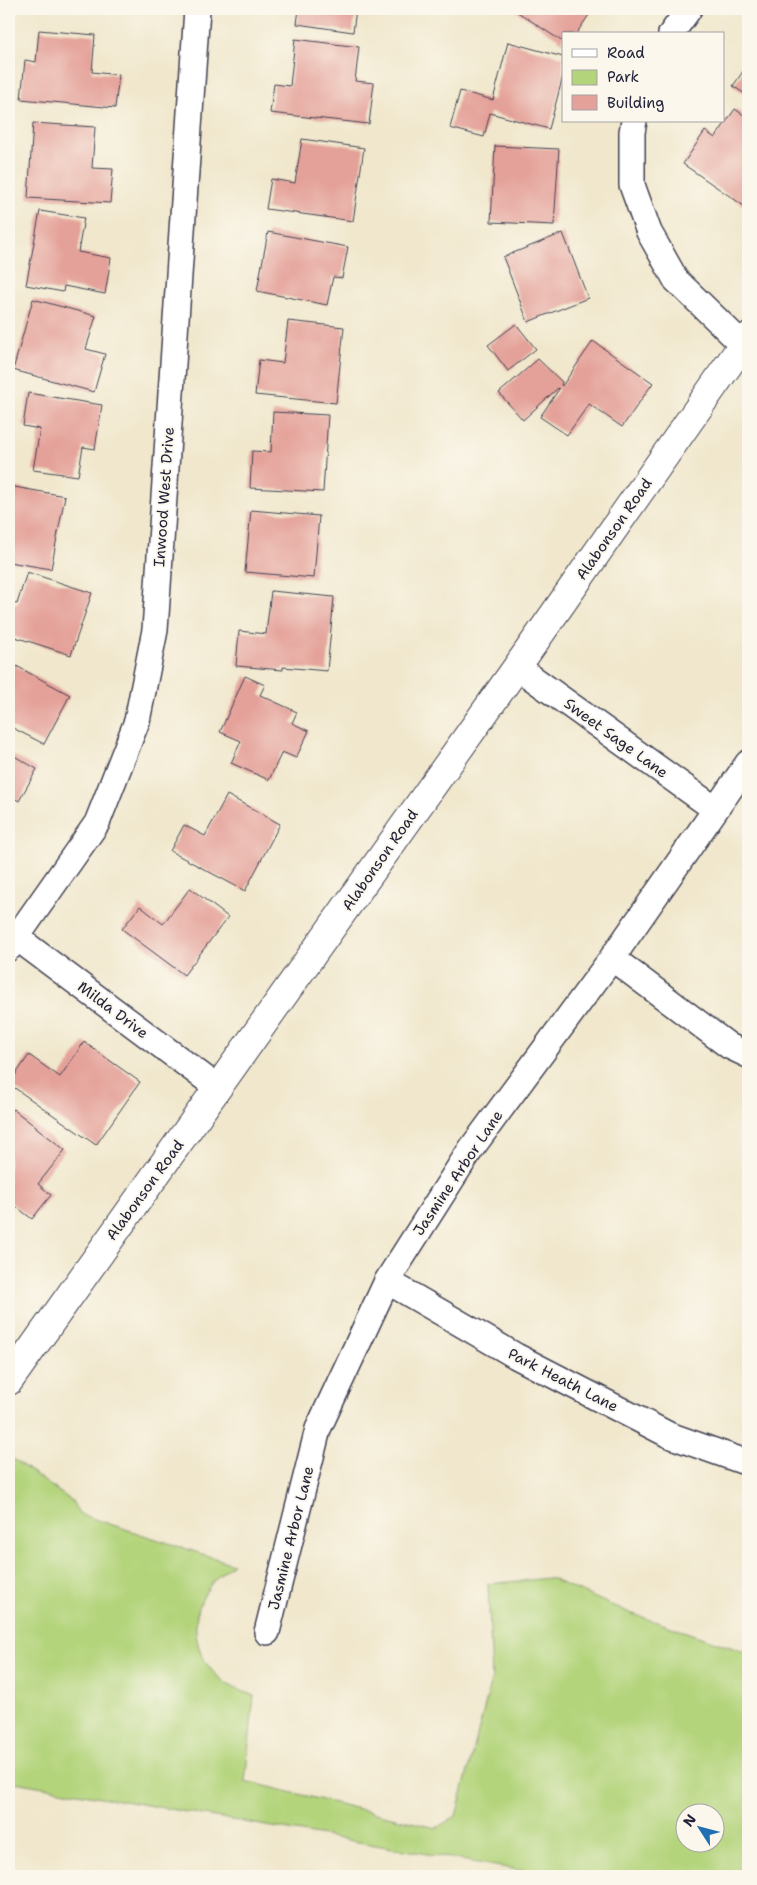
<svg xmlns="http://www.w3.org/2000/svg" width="757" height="1885" viewBox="0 0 757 1885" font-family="'Shantell Sans',sans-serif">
  <rect width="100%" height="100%" fill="#fbf7ec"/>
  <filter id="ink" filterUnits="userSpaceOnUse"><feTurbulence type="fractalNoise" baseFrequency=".02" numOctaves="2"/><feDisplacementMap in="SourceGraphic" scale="10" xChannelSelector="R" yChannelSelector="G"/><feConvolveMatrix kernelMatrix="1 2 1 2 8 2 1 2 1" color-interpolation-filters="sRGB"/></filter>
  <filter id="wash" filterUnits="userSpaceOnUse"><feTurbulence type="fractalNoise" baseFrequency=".0096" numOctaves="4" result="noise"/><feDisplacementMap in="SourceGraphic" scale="20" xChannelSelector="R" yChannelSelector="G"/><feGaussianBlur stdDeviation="1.12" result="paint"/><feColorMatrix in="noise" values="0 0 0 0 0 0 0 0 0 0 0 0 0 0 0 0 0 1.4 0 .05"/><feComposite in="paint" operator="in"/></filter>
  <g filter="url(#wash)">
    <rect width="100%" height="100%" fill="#f0e7cc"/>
    <path fill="#b4d47b" stroke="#6b7b5b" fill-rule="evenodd" d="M9 1456 72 1501 79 1514 233 1564C227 1569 218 1575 213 1582 185 1615 192 1662 229 1685 237 1690 246 1692 254 1696L245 1781 436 1828 456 1816 492 1679 488 1584 549 1578 630 1613 748 1653V1876H553L9 1781ZM684 1812H714V1842H684Z"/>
    <g id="blocks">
      <path fill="#e4a199" d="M299 9H356L353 32 297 24Z
        M513 9H593L576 34H563V42Z
        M39 30 95 35 92 72 119 75 115 108 21 99 25 60 36 62Z
        M295 39 359 47 355 81 374 83 369 124 270 113 274 84 290 86Z
        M508 42 563 57V76L549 129 490 113 484 137 450 128 460 91 493 100Z
        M748 64V96L733 86Z
        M735 109 748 118V200L744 206 683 164 705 131 715 138Z
        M33 123 95 127 92 168 113 169 110 203 28 198Z
        M302 139 364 148 353 221 266 209 271 179 295 183Z
        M495 146 559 149 554 225 491 222Z
        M40 211 84 218 78 252 111 258 105 294 64 286 63 292 26 285Z
        M268 232 348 247 342 278 333 277 327 305 257 291Z
        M563 233 588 298 528 322 503 257Z
        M33 299 96 316 86 349 105 354 94 392 13 370Z
        M288 321 344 327 336 403 255 395 259 360 283 363Z
        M516 324 536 349 508 371 488 345Z
        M593 341 653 383 622 427 589 404 567 435 540 417 559 389 558 388 523 420 499 393 538 359 562 382 561 385 562 386Z
        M28 393 102 405 95 449 83 447 78 476 33 470 40 429 23 426Z
        M273 412 328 415 323 492 250 488 252 451 271 452Z
        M9 486 65 496 51 569 9 562Z
        M251 510 319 516 314 578 245 572Z
        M27 572 92 593 71 655 9 635V605L10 602 17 604Z
        M271 591 334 597 327 671 283 667V670L236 666 239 631 266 634Z
        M9 662 70 695 44 744 9 726Z
        M245 676 265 685 260 695 297 712 292 723 309 731 296 758 282 752 269 780 231 763 241 741 220 732Z
        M9 753 37 769 19 801 9 795Z
        M227 795 280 824 245 891 170 851 184 825 205 836Z
        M190 888 228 917 184 975 122 929 140 906 163 924Z
        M84 1042 140 1082 96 1145 9 1084 29 1055 60 1077Z
        M13 1109 65 1150 38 1184 51 1195 32 1219 9 1201V1114Z"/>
    </g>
  </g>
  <g filter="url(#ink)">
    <use href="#blocks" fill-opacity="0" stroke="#414051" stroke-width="1"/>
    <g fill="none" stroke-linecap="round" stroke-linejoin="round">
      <g stroke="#414051" stroke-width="28">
        <path id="street" d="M671 34 689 9
          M634 121 632 132V185L649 232 676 280 743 345
          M517 667 715 809
          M9 932 218 1088
          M9 948 97 823 137 721 155 630 197 9
          M612 958 729 1046 748 1055
          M387 1281 516 1356 669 1435 748 1463
          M267 1632 318 1429 387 1281 471 1149 612 958 748 763"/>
      </g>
      <g stroke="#414051" stroke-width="30">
        <path id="secondary" d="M9 1381 517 667 748 337"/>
      </g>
      <use href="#street" stroke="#fff" stroke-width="25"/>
      <use href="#secondary" stroke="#fff" stroke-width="28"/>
      <g stroke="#22223b" stroke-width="5.5">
        <path id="rail" d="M9 1874 22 1876"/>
      </g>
      <use href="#rail" stroke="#fbf7ec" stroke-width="4" stroke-dasharray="11" stroke-linecap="butt"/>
    </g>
  </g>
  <g text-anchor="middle" stroke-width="4" stroke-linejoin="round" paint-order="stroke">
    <g font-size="15" fill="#22223b" stroke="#fbf7ec">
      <text transform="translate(164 497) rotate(-86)" y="5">Inwood West Drive</text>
      <text transform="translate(614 529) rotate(-55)" y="5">Alabonson Road</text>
      <text transform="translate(616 738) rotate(36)" y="5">Sweet Sage Lane</text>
      <text transform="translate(380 860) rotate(-55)" y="5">Alabonson Road</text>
      <text transform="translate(113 1010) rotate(37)" y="5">Milda Drive</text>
      <text transform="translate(458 1173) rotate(-56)" y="5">Jasmine Arbor Lane</text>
      <text transform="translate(145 1190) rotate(-54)" y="5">Alabonson Road</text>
      <text transform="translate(563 1380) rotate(27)" y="5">Park Heath Lane</text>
      <text transform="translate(291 1538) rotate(-76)" y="5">Jasmine Arbor Lane</text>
    </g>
  </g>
  <rect width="757" height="1885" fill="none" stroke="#fbf7ec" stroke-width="30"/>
  <rect x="562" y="32" width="162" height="90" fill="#fbf7ec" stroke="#a4a2a5"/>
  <rect x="572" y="49" width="25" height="8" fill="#ffffff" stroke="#a4a2a5"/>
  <text x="607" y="58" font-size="15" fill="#22223b">Road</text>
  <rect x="572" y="70" width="25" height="15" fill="#b4d47b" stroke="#a4a2a5"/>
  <text x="607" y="82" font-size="15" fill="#22223b">Park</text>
  <rect x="572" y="95" width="25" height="15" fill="#e4a199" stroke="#a4a2a5"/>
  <text x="607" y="108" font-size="15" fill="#22223b">Building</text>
  <g transform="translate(700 1828) rotate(306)"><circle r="24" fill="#fbf7ec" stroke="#a4a2a5"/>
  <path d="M0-4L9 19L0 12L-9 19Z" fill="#1f6fb2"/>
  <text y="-8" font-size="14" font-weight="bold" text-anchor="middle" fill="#22223b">N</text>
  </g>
</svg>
